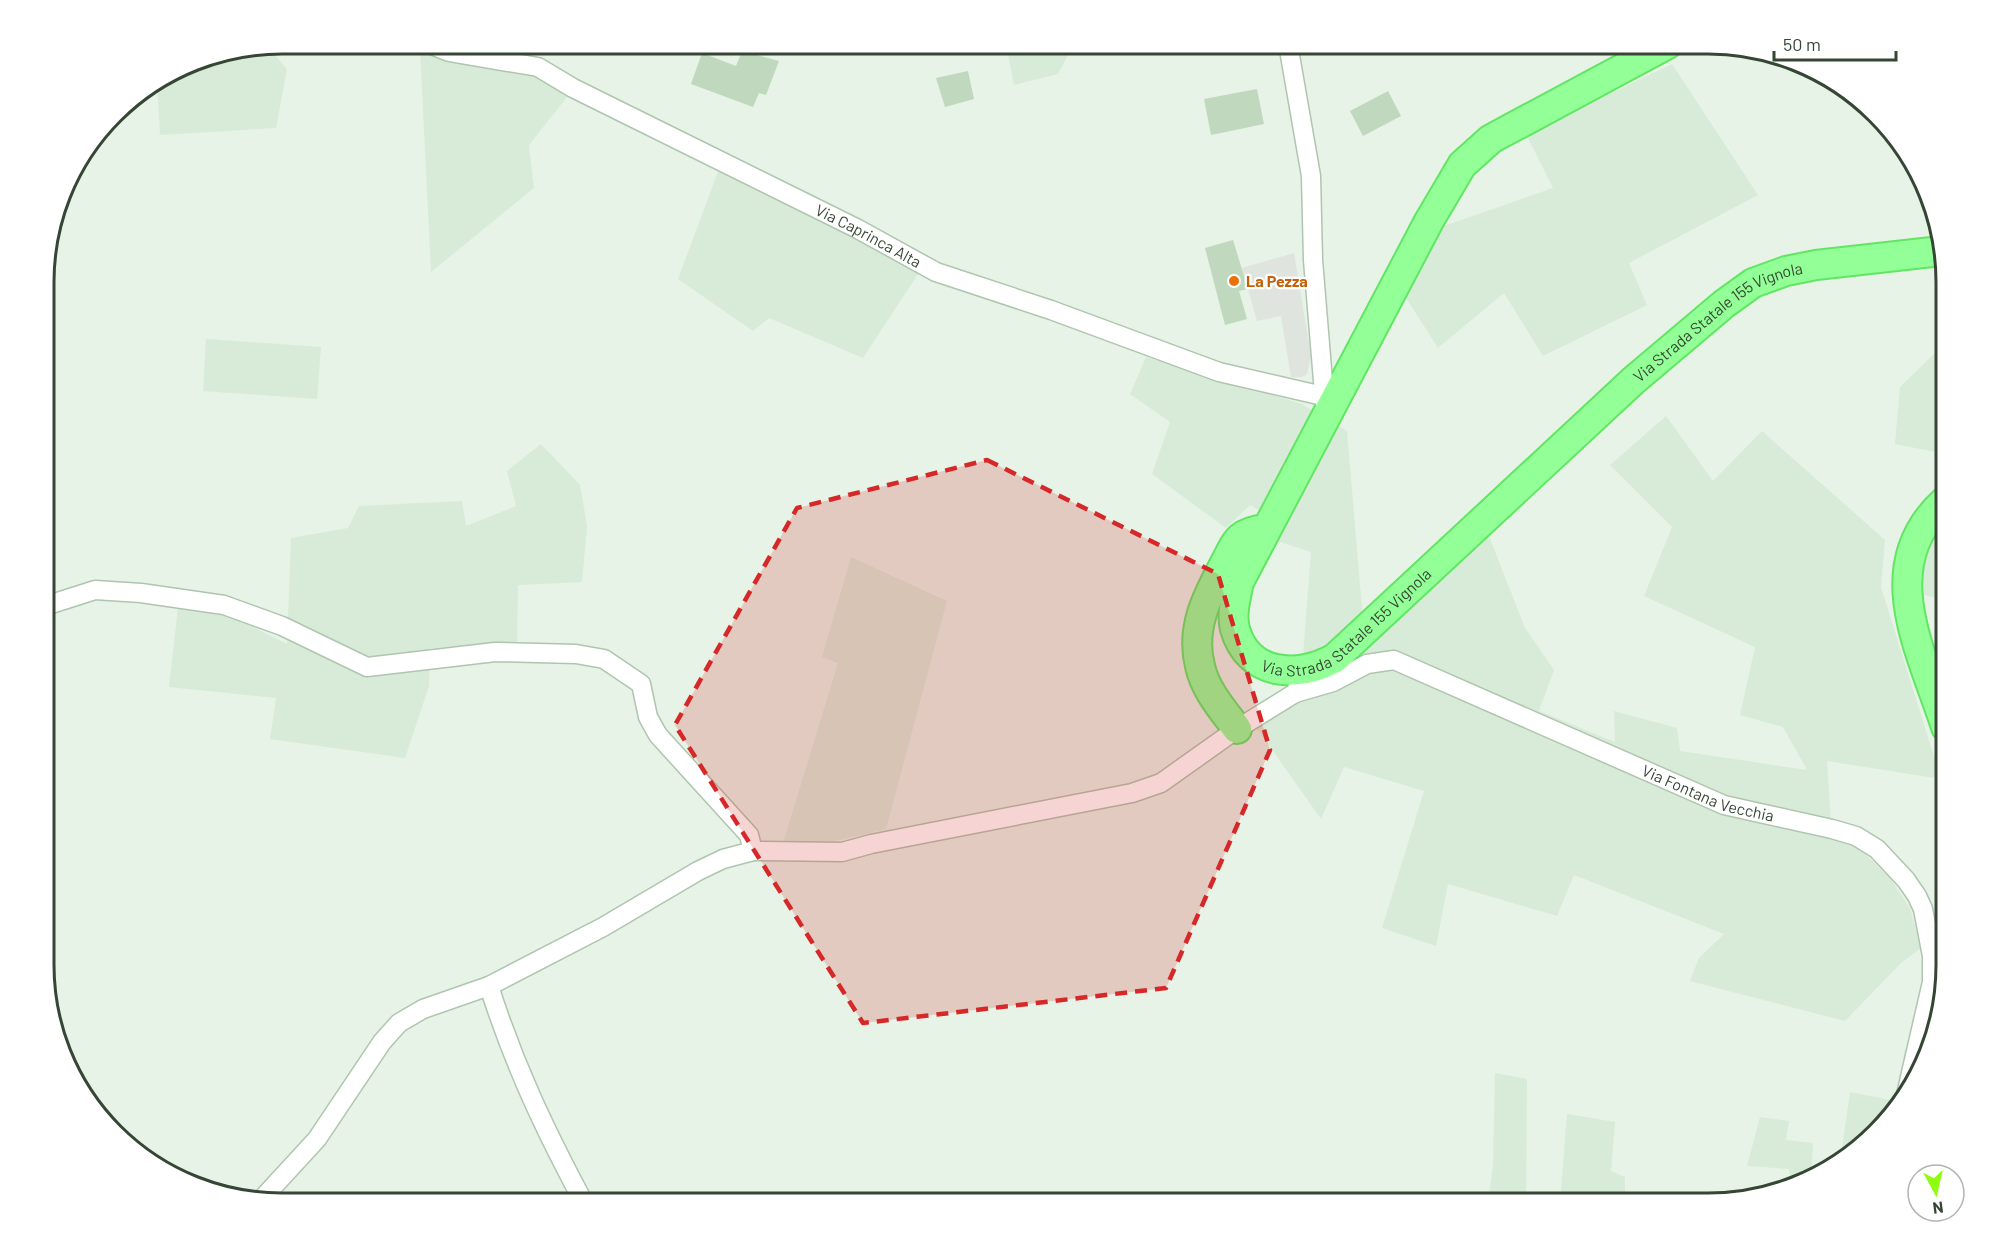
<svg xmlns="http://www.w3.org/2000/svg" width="1990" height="1247" viewBox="0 0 1990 1247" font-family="Barlow,sans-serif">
  <rect width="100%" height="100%" fill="#e6f3e6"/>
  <path fill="#d8ebd8" d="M1006 44H1074L1058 74 1014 85Z
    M267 46 287 69 276 128 160 135 157 83 191 62Z
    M420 49 538 74 567 97 529 145 534 188 431 272Z
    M1672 64 1758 195 1629 263 1647 305 1543 356 1504 293 1438 348 1403 293 1438 228 1553 188 1526 134Z
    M719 169 920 271 863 358 769 318 753 331 678 279Z
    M206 339 321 347 317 399 203 391Z
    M1946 342V454L1895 444 1900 387Z
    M1146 357 1302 404 1347 431 1365 644 1487 531 1525 628 1554 670 1539 711 1615 742 1614 711 1677 728 1680 751 1807 770 1783 727 1740 715 1755 647 1644 596 1672 527 1610 465 1666 416 1713 481 1762 431 1885 540 1881 587 1941 779 1827 761 1832 838 1855 844 1890 878 1910 908 1921 948 1900 964 1845 1021 1690 981 1699 958 1724 934 1574 875 1557 916 1448 884 1436 946 1382 928 1424 791 1344 767 1321 819 1256 727 1304 697 1303 656 1311 552 1277 541 1285 524 1250 505 1226 528 1152 474 1170 422 1130 394Z
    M541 444 580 485 587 526 582 582 518 585 517 645 431 648 429 686 405 758 270 739 276 698 169 687 178 607 225 613 287 644 291 538 348 528 359 506 462 501 466 526 516 506 507 471Z
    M1946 520V600L1916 593 1925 557Z
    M851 557 947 601 886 829 827 843H783L838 663 822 657Z
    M1932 1046 1907 1097 1850 1151 1842 1148 1850 1092 1895 1101 1905 1049Z
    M1495 1073 1527 1079 1526 1203H1488L1493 1165Z
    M1567 1114 1615 1122 1611 1171 1625 1177V1203H1560Z
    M1760 1117 1789 1121 1786 1140 1813 1143 1811 1176 1791 1182 1789 1169 1747 1166Z"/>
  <path fill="#dfe4de" d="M1294 253 1311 356 1307 374 1302 377H1291L1281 316 1257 321 1242 268Z"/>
  <path fill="#c0d8be" d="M742 51 779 61 766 95 759 93 753 107 691 84 702 53 736 66Z
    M968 71 974 99 945 107 936 78Z
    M1257 89 1264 124 1211 135 1204 99Z
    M1388 91 1401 116 1363 136 1350 111Z
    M1233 240 1248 289 1239 291 1247 319 1225 325 1205 248Z"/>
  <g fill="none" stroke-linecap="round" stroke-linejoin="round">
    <g stroke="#afc5ae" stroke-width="21">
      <g id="minor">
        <path id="s1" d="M429 44 449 52 538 67 573 88 856 228 936 272 1051 310 1219 372 1323 396"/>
        <path d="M1288 44 1311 176 1313 260 1325 405"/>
        <path d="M45 606 95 590 141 593 224 605 282 626 367 667 495 652 576 654 604 659 641 684 648 717 658 735 749 835 753 851"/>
        <path id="s2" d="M1295 693 1333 682 1367 664 1394 660 1724 805 1832 829 1856 836 1877 849 1906 880 1917 896 1923 909 1932 956V982L1905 1099"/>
        <path d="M489 986C514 1065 545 1130 584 1203"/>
        <path d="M260 1201 317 1139 382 1042 399 1023 423 1009 489 986 603 927 698 871 723 859 753 851 842 852 871 844 1132 793 1161 783 1237 729 1295 693 1307 670"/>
      </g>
    </g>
    <g stroke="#61e664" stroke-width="32">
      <g id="primary">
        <path id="s3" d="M1668 44 1491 139 1462 165 1429 221 1239 582C1236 597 1231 614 1235 629 1248 676 1298 679 1335 658L1634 380 1724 304 1753 283 1786 271 1816 265 1941 251"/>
        <path d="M1946 500C1873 565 1921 650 1946 727"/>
        <path d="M1237 729C1223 710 1205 690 1200 666 1190 627 1208 595 1226 561 1230 554 1234 543 1240 538 1247 532 1257 530 1266 529"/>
      </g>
    </g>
    <use href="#minor" stroke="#fff" stroke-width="18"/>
    <use href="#primary" stroke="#93ff97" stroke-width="28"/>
  </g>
  <path fill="#d62828" fill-opacity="0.2" stroke="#d62828" stroke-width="4.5" stroke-dasharray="12 8" stroke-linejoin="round" d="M987 460 1218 574 1270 750 1166 988 863 1023 675 725 797 508Z"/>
  <circle fill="#e8710a" stroke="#fff" stroke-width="2" cx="1234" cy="281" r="6"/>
  <g text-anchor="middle" stroke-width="4.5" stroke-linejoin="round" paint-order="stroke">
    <g font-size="16" fill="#364635" stroke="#fff">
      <text dy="6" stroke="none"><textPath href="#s1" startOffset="483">Via Caprinca Alta</textPath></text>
      <text dy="6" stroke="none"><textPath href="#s3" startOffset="1394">Via Strada Statale 155 Vignola</textPath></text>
      <text dy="6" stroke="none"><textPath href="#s3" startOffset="908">Via Strada Statale 155 Vignola</textPath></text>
      <text dy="6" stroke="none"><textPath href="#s2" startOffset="447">Via Fontana Vecchia</textPath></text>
    </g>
    <g font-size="16" font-weight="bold" fill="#c56008" stroke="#fff" text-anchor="start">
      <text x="1246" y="287">La Pezza</text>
    </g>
  </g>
  <path d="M0 0H1990V1247H0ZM282 54H1708A228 228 0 0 1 1936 282V965A228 228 0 0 1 1708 1193H282A228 228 0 0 1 54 965V282A228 228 0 0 1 282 54Z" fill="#fff" fill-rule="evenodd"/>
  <path fill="none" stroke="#364635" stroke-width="3" d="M282 54H1708A228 228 0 0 1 1936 282V965A228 228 0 0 1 1708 1193H282A228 228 0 0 1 54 965V282A228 228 0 0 1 282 54Z"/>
  <g transform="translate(1936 1193) rotate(172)"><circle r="28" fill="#ffffff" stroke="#afb5ae" stroke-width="1.5"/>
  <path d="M0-4.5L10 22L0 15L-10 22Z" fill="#8efd13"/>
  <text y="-9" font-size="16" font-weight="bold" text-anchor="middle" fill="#364635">N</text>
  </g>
  <path d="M1774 51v9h122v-9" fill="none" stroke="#364635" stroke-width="3"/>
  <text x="1783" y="51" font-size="18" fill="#364635" stroke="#ffffff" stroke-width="4.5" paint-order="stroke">50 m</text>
</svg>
